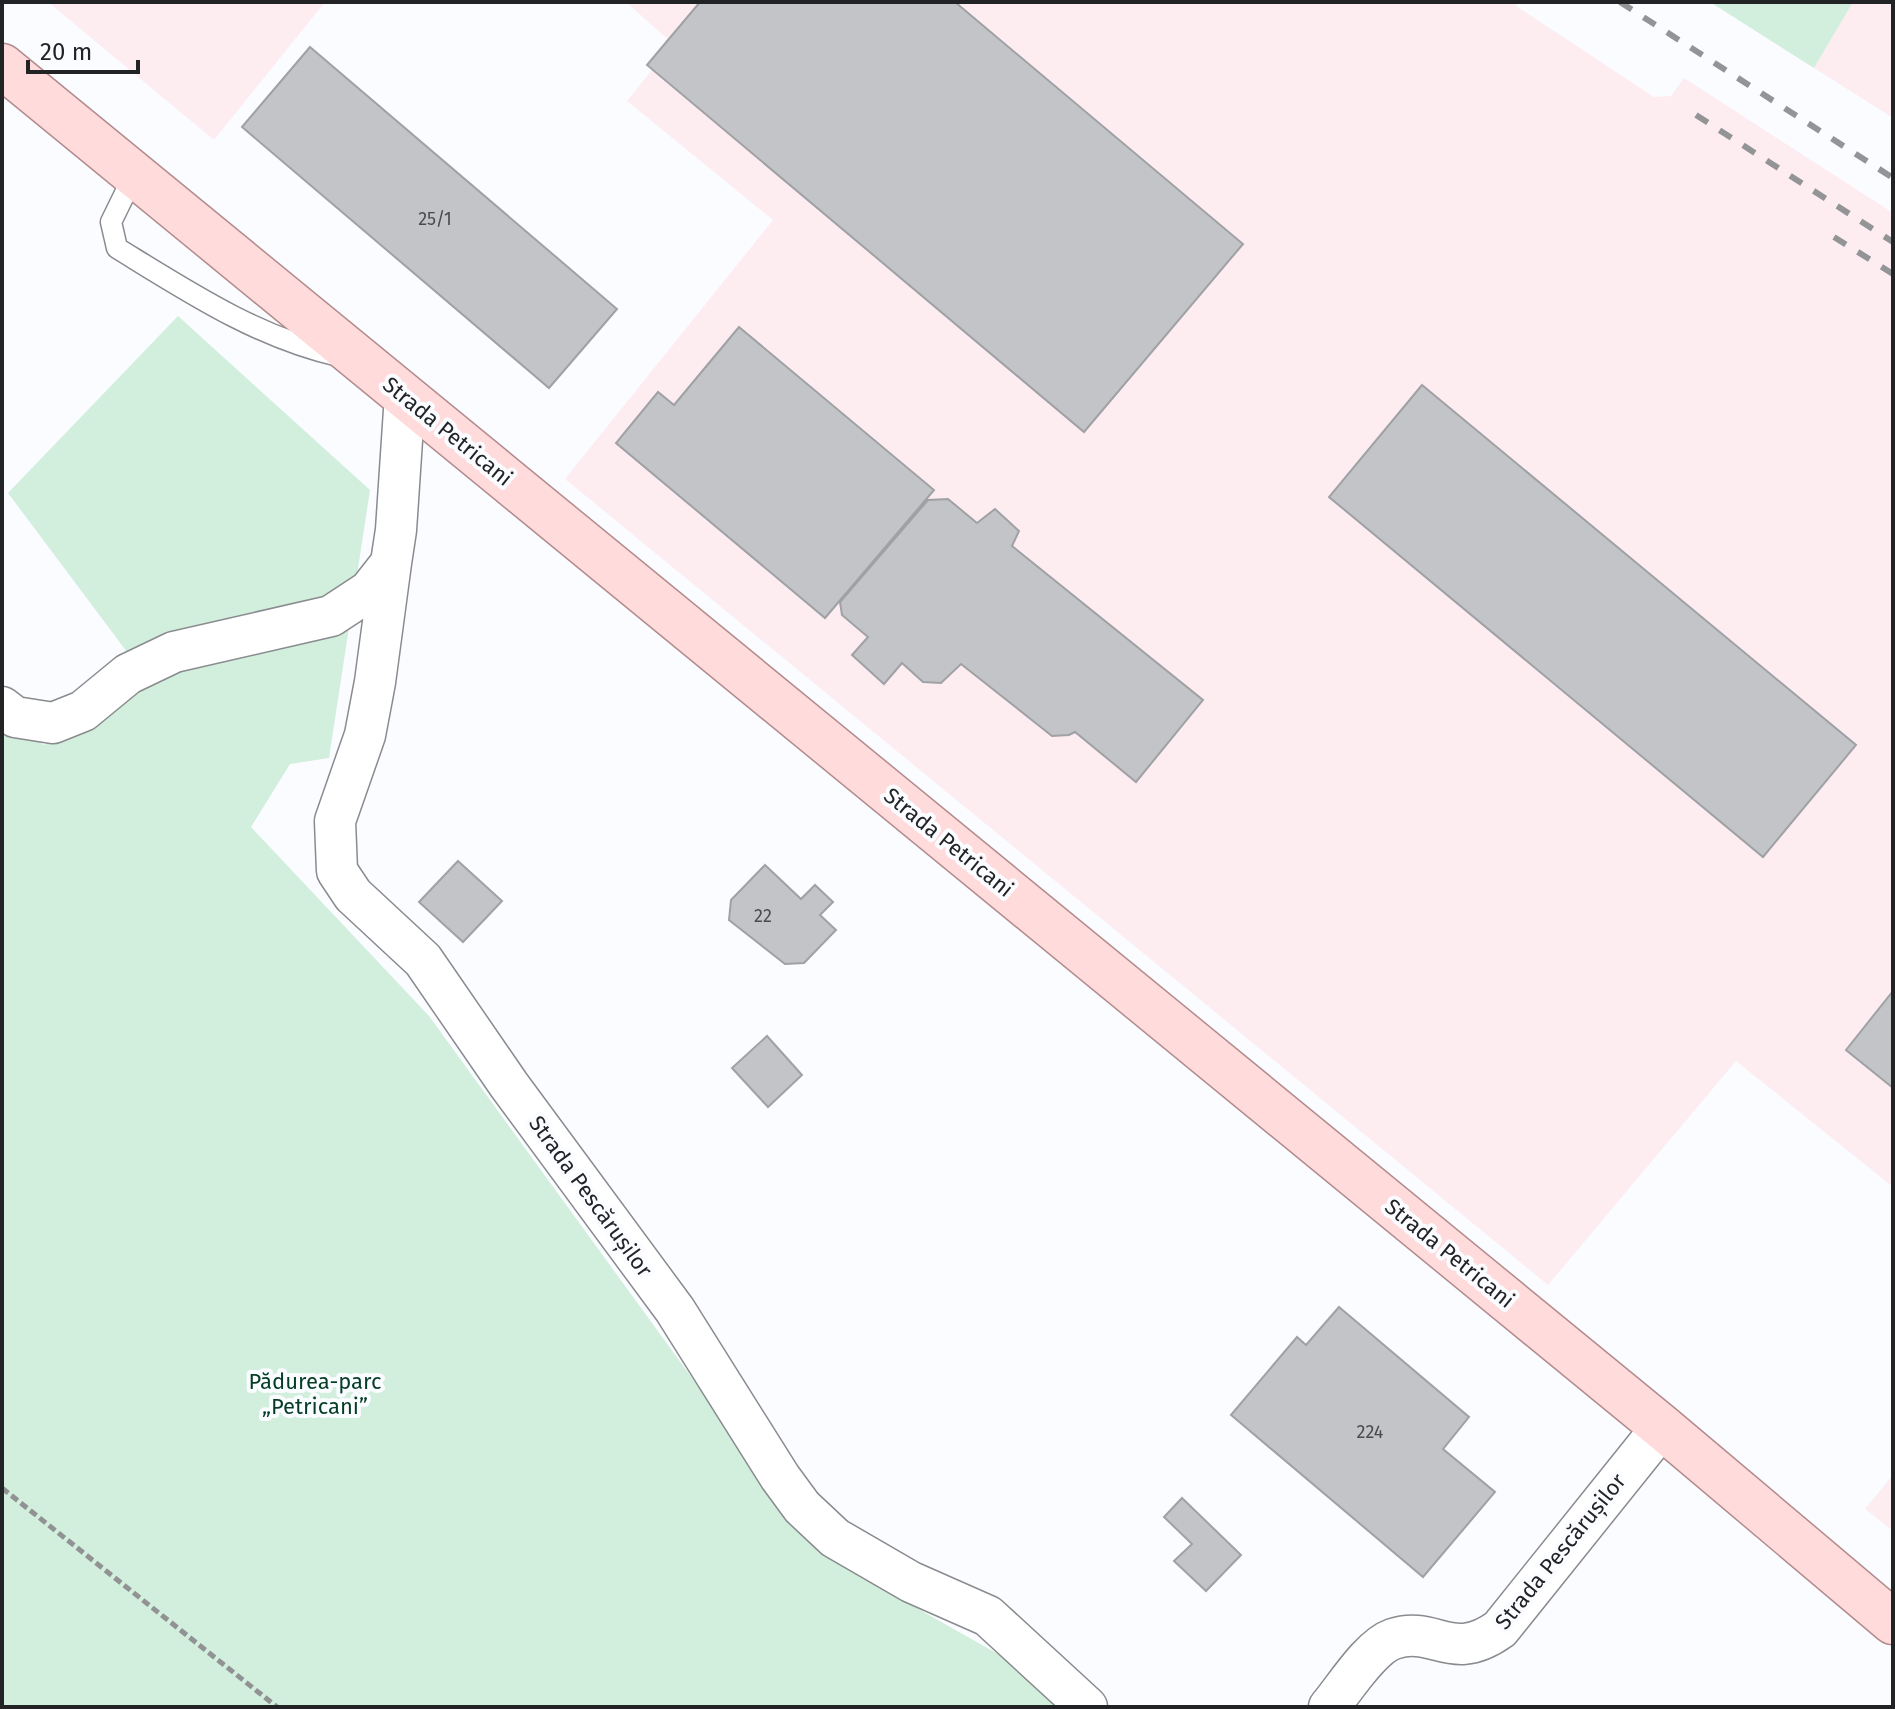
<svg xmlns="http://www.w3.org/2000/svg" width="1895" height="1709" viewBox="0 0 1895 1709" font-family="'Fira Sans',sans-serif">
  <rect width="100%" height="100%" fill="#fafcff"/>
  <path fill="#fdedf1" d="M48 2H325L214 140Z
    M626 2H1516V6L1654 97 1671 96 1684 78 1893 213V1187L1736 1061 1548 1285 565 479 773 220 627 101 673 44Z
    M1853 2H1893V118L1814 68Z
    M1893 1475V1531L1865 1509Z"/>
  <path fill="#d2eedd" d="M1710 2H1853L1814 68Z
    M178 316 370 490 329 758 290 764 251 827 429 1016 819 1553 1039 1677 1071 1707H2V715L44 745 148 680 8 493Z"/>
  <path fill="#c2c4c8" stroke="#9fa1a5" stroke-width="2" d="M700 2H955L1243 244 1084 432 647 65Z
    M310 47 617 309 549 388 242 127Z
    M739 327 934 490 825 618 616 443 658 392 674 405Z
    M1422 385 1856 745 1763 857 1329 497Z
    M948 499 977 523 995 509 1019 531 1012 546 1203 700 1136 782 1075 732 1069 735 1052 736 961 664 941 683 923 682 902 663 884 684 852 655 868 637 842 615 840 602 928 500Z
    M458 861 502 901 463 942 419 902Z
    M765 865 801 899 815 885 833 902 820 915 836 930 804 963 785 964 729 920 731 900Z
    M1893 991V1088L1846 1050Z
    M767 1036 802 1075 768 1107 732 1068Z
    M1339 1307 1469 1417 1443 1449 1495 1492 1423 1577 1231 1415 1297 1337 1306 1345Z
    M1182 1498 1241 1555 1206 1591 1174 1561 1192 1544 1164 1517Z"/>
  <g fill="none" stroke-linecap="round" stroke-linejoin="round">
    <g stroke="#898b8f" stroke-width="23">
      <path id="service" d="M134 175 111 222 117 248C187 291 258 338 339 356"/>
    </g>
    <g stroke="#898b8f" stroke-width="43">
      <path id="minor" d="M391 563 375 682 365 735 335 821 337 871 353 895 423 960 509 1085 675 1310 780 1477 802 1507 835 1538 911 1582 988 1616 1087 1707
        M2 707 15 717 53 723 83 711 128 674 174 652 331 616 369 591 391 563 396 530 405 395
        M1329 1707C1345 1688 1370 1647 1393 1639 1436 1625 1451 1664 1500 1629L1662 1427"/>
    </g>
    <g stroke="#b28b8d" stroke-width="47">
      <path id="primary" d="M2 66 1662 1427 1893 1622"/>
    </g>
    <path stroke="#919294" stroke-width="5" stroke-dasharray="8 4" stroke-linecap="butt" d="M2 1488 277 1707"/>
    <use href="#service" stroke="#fff" stroke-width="20"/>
    <use href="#minor" stroke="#fff" stroke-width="40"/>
    <use href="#primary" stroke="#ffdbdc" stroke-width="44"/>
    <path stroke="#939496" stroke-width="6" stroke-dasharray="14 14" stroke-linecap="butt" d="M1620 2 1893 178
      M1696 115 1893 242
      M1834 237 1893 274"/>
  </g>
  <g text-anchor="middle" stroke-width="8" stroke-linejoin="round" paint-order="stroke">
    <g font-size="18" fill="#4a4b4d">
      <text x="435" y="225">25/1</text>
      <text x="763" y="922">22</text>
      <text x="1370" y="1438">224</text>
    </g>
    <g font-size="22" fill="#222324" stroke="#fafcff">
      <text transform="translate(448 431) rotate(39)" y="8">Strada Petricani</text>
      <text transform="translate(949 842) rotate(39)" y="8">Strada Petricani</text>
      <text transform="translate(591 1196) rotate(54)" y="8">Strada Pescărușilor</text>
      <text transform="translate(1450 1253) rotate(39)" y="8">Strada Petricani</text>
      <text transform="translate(1560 1551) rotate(-51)" y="8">Strada Pescărușilor</text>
    </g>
    <g font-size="22" fill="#053c24" stroke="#fafcff">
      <text x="315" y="1389">Pădurea-parc<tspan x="315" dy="25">„Petricani”</tspan></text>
    </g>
  </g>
  <rect width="1895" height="1709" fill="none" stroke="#222324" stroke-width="8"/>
  <path d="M28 60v12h110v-12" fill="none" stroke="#222324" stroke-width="4"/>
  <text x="40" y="60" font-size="24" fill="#222324" stroke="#fafcff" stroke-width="6" paint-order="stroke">20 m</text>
</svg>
